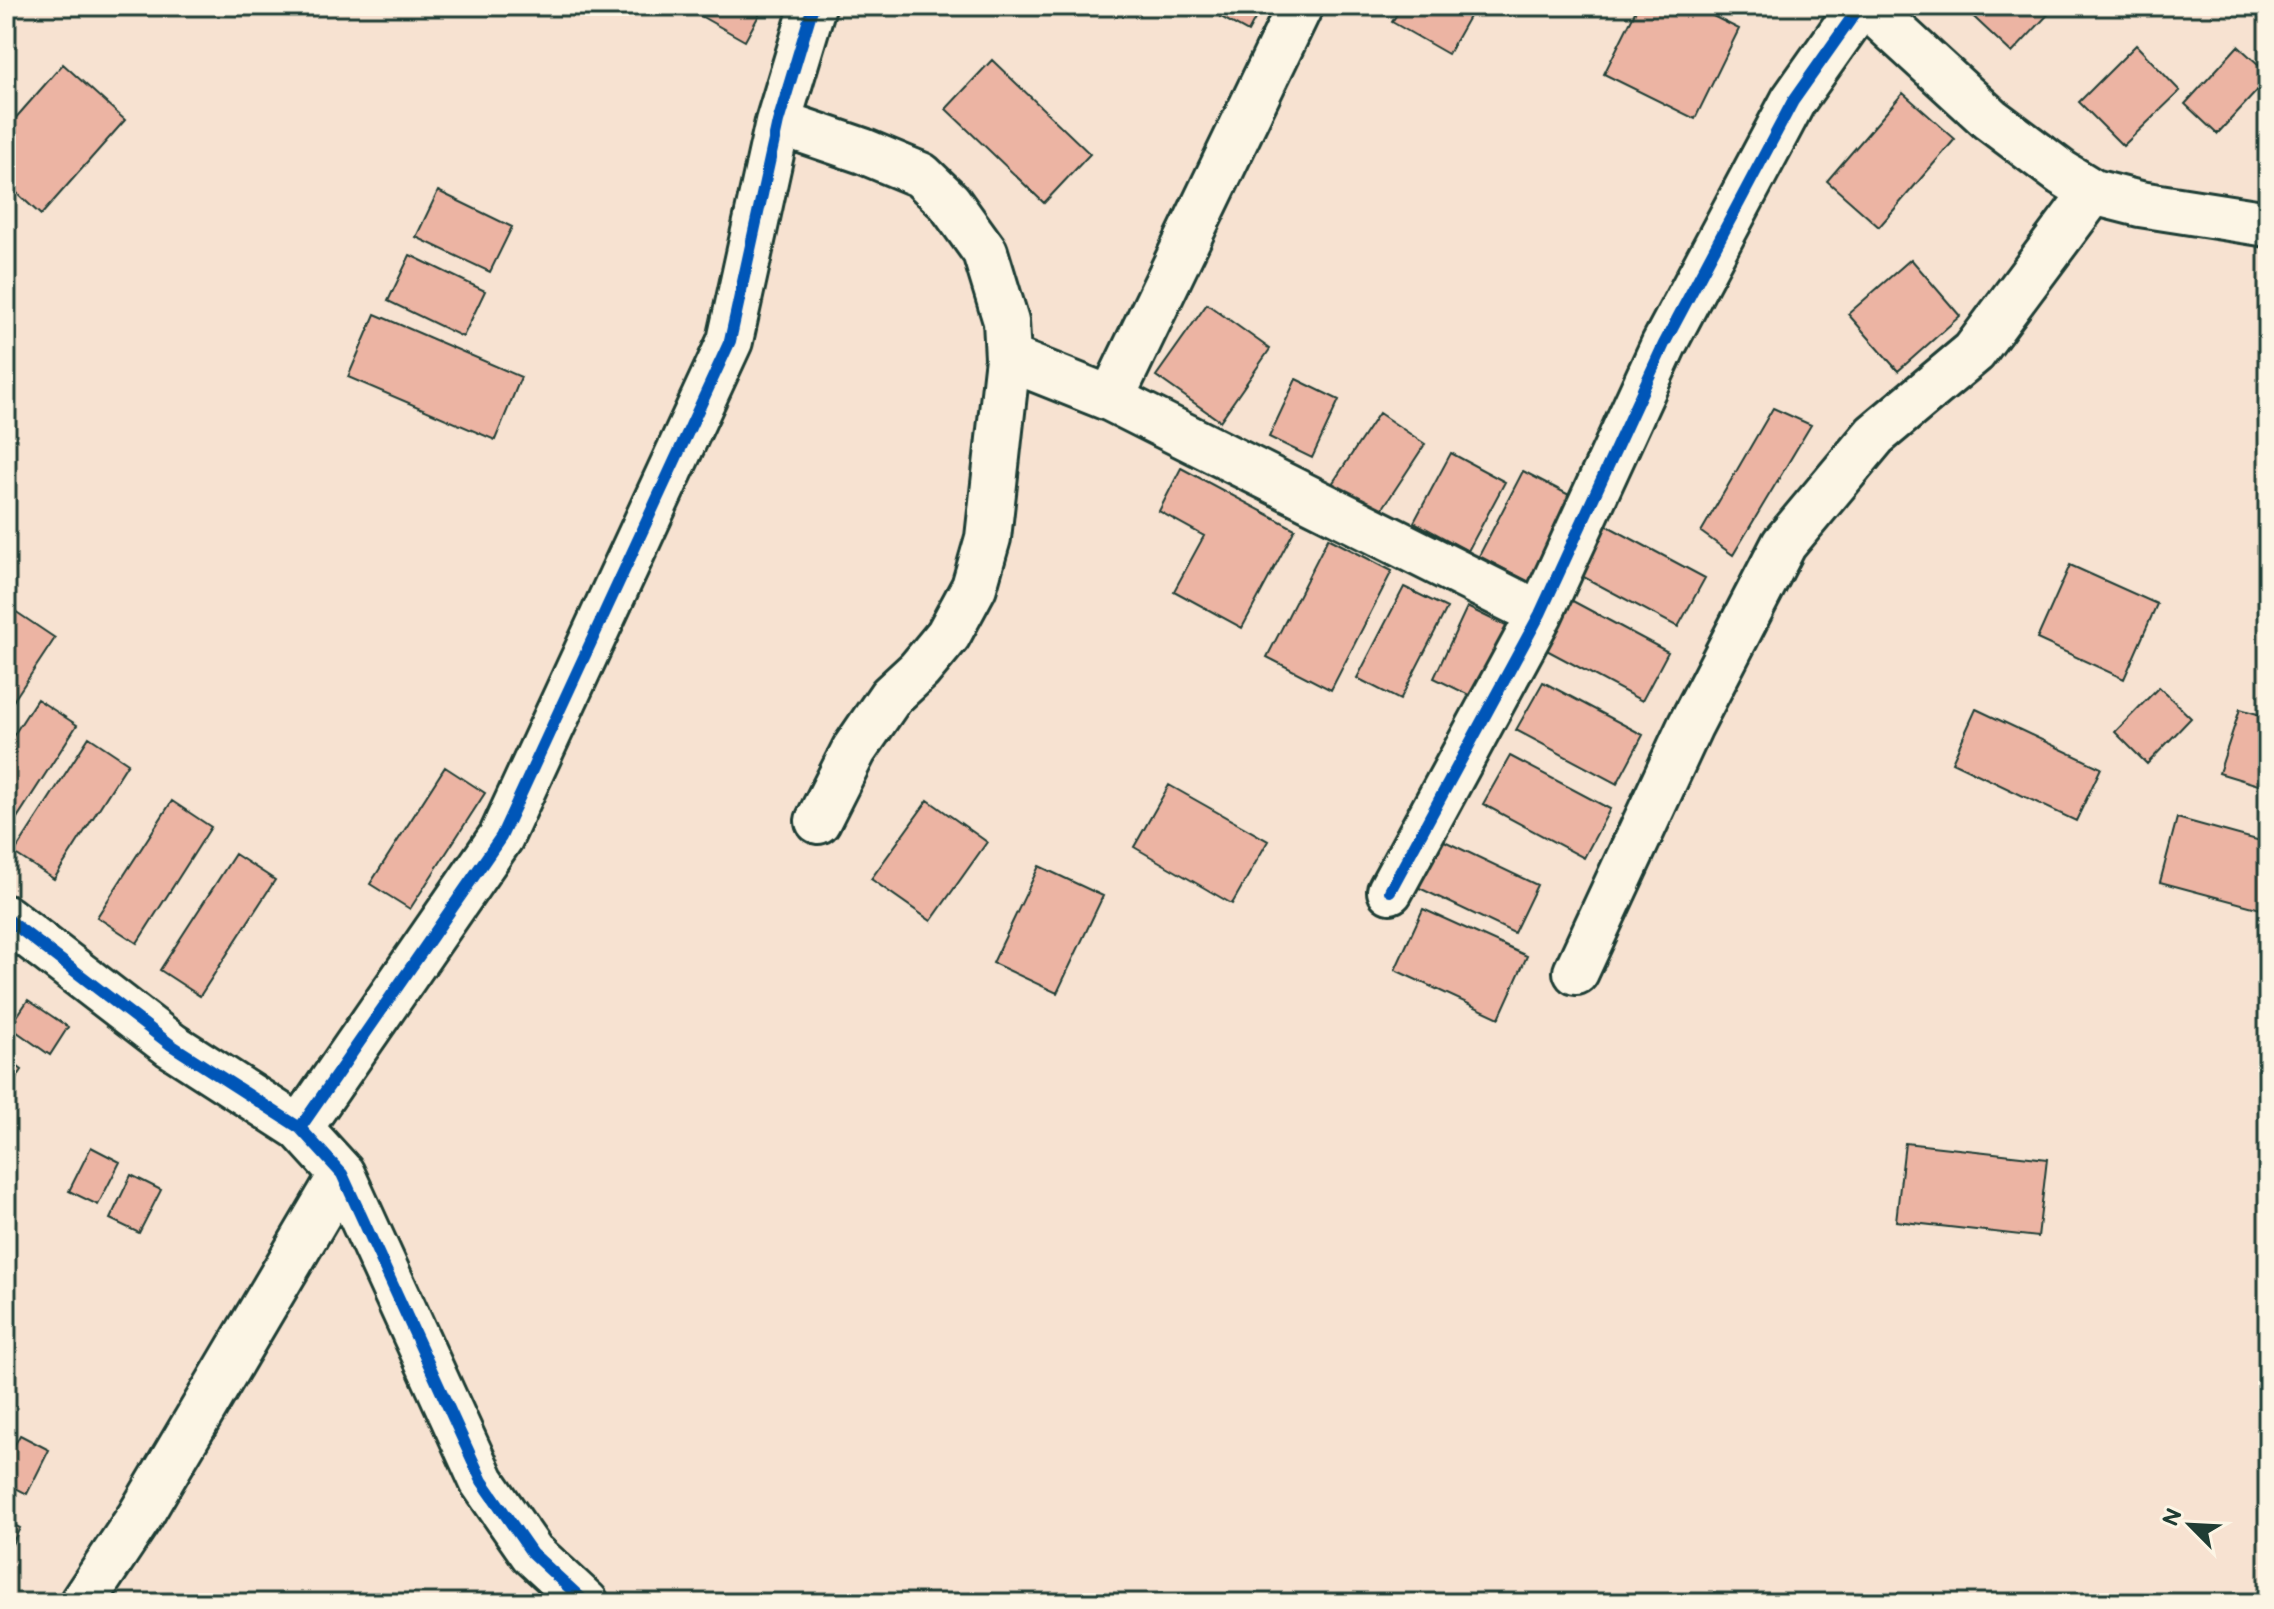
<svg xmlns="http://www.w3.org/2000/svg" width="2274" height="1609" viewBox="0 0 2274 1609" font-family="'Balsamiq Sans',sans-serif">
  <rect width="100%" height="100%" fill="#f7e2d1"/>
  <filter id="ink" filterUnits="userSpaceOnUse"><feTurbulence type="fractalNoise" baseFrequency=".0125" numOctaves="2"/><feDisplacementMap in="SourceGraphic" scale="16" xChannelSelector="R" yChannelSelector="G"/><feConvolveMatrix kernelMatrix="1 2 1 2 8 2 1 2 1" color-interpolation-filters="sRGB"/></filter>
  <g filter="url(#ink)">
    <path fill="#ecb4a3" stroke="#1f3d34" stroke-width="2" d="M683 6H764L745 41Z
      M1201 6H1262L1248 32Z
      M1402 6H1475L1448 54 1392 22Z
      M1638 6H1693L1739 29 1695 119 1604 74Z
      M1962 6H2056L2012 53Z
      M2136 45 2180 91 2123 146 2079 102Z
      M2238 46 2268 73V79L2217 134 2185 104Z
      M992 60 1090 154 1044 203 946 109Z
      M63 64 125 120 41 215 6 183V129Z
      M1903 93 1955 139 1879 227 1827 181Z
      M438 191 512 227 490 272 416 237Z
      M410 255 485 291 463 337 388 301Z
      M1911 259 1960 316 1898 371 1848 314Z
      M1207 304 1270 349 1220 421 1156 376Z
      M375 314 521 377 495 440 348 377Z
      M1296 379 1339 400 1312 458 1269 437Z
      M1773 408 1811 425 1733 555 1701 532Z
      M1379 413 1425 444 1379 514 1332 484Z
      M1451 453 1505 482 1468 551 1414 522Z
      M1181 468 1295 529 1242 628 1174 591 1204 536 1159 511Z
      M1523 471 1573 497 1529 582 1479 556Z
      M1604 524 1705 578 1678 627 1578 574Z
      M1328 538 1392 571 1331 690 1267 657Z
      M2070 565 2157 604 2124 679 2037 639Z
      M1404 587 1447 608 1400 700 1357 678Z
      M1567 598 1668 652 1642 701 1541 647Z
      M6 605 55 638 6 712Z
      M1467 607 1508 627 1475 698 1434 678Z
      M1543 682 1643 735 1617 784 1516 730Z
      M2159 687 2191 718 2147 764 2115 732Z
      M37 699 77 725 6 835V747Z
      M1976 709 2101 768 2076 821 1952 762Z
      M2240 709 2268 717V788L2219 773Z
      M89 737 128 763 54 879 14 853Z
      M1510 756 1610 809 1584 858 1483 804Z
      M445 767 485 793 410 909 370 884Z
      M1169 785 1268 841 1232 904 1134 847Z
      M928 800 987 842 931 921 871 879Z
      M172 801 211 827 137 943 97 917Z
      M2177 818 2268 843V911L2160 882Z
      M1436 837 1537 885 1514 933 1413 885Z
      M235 854 275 880 200 996 160 970Z
      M1039 866 1103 896 1057 993 993 963Z
      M1423 909 1527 956 1499 1018 1395 970Z
      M28 1000 68 1027 50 1055 10 1027Z
      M6 1058 22 1070 6 1094Z
      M1905 1143 2047 1159 2038 1237 1896 1221Z
      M91 1147 120 1162 98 1205 69 1191Z
      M131 1175 161 1190 139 1233 110 1219Z
      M20 1435 49 1450 27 1494 6 1483V1461Z
      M6 1521 20 1528 6 1556Z"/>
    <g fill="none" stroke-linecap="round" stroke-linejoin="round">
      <g stroke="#1f3d34" stroke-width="50">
        <path id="street" d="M1867 6 1990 119 2062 173 2093 192 2140 204 2268 224
          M778 122 863 151 921 175 949 202 985 252 1006 321 1008 358 988 538 974 587 948 635 919 670 891 696 854 750 818 821
          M1008 358 1111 399 1540 614
          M1111 399 1300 6
          M1390 891 1540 614 1664 344 1793 101 1860 6
          M6 918 171 1045 300 1128 342 1174 482 1481 532 1553 586 1603
          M1576 972 1690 726 1784 544 1875 435 1974 352 2093 192
          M300 1128 501 837 730 341 778 122 813 6
          M82 1603 140 1516 342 1174"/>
      </g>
      <use href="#street" stroke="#fcf5e5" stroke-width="44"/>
      <g stroke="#fcf5e5" stroke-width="17">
        <path id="cycleway" d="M1390 891 1540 614 1664 344 1793 101 1860 6
          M6 918 171 1045 300 1128 342 1174 482 1481 532 1553 586 1603
          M300 1128 501 837 730 341 778 122 813 6"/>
      </g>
      <use href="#cycleway" stroke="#0057b8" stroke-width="12"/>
    </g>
  </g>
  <rect width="2274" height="1609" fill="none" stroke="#fcf5e5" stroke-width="32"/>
  <rect x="16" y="16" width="2242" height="1577" fill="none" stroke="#1f3d34" stroke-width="3" filter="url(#ink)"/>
  <g transform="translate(2190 1525) rotate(294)" stroke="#fcf5e5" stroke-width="6" paint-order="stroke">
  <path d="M0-6L14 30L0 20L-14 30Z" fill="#1f3d34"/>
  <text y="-12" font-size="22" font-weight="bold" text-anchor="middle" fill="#1f3d34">N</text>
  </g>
</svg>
